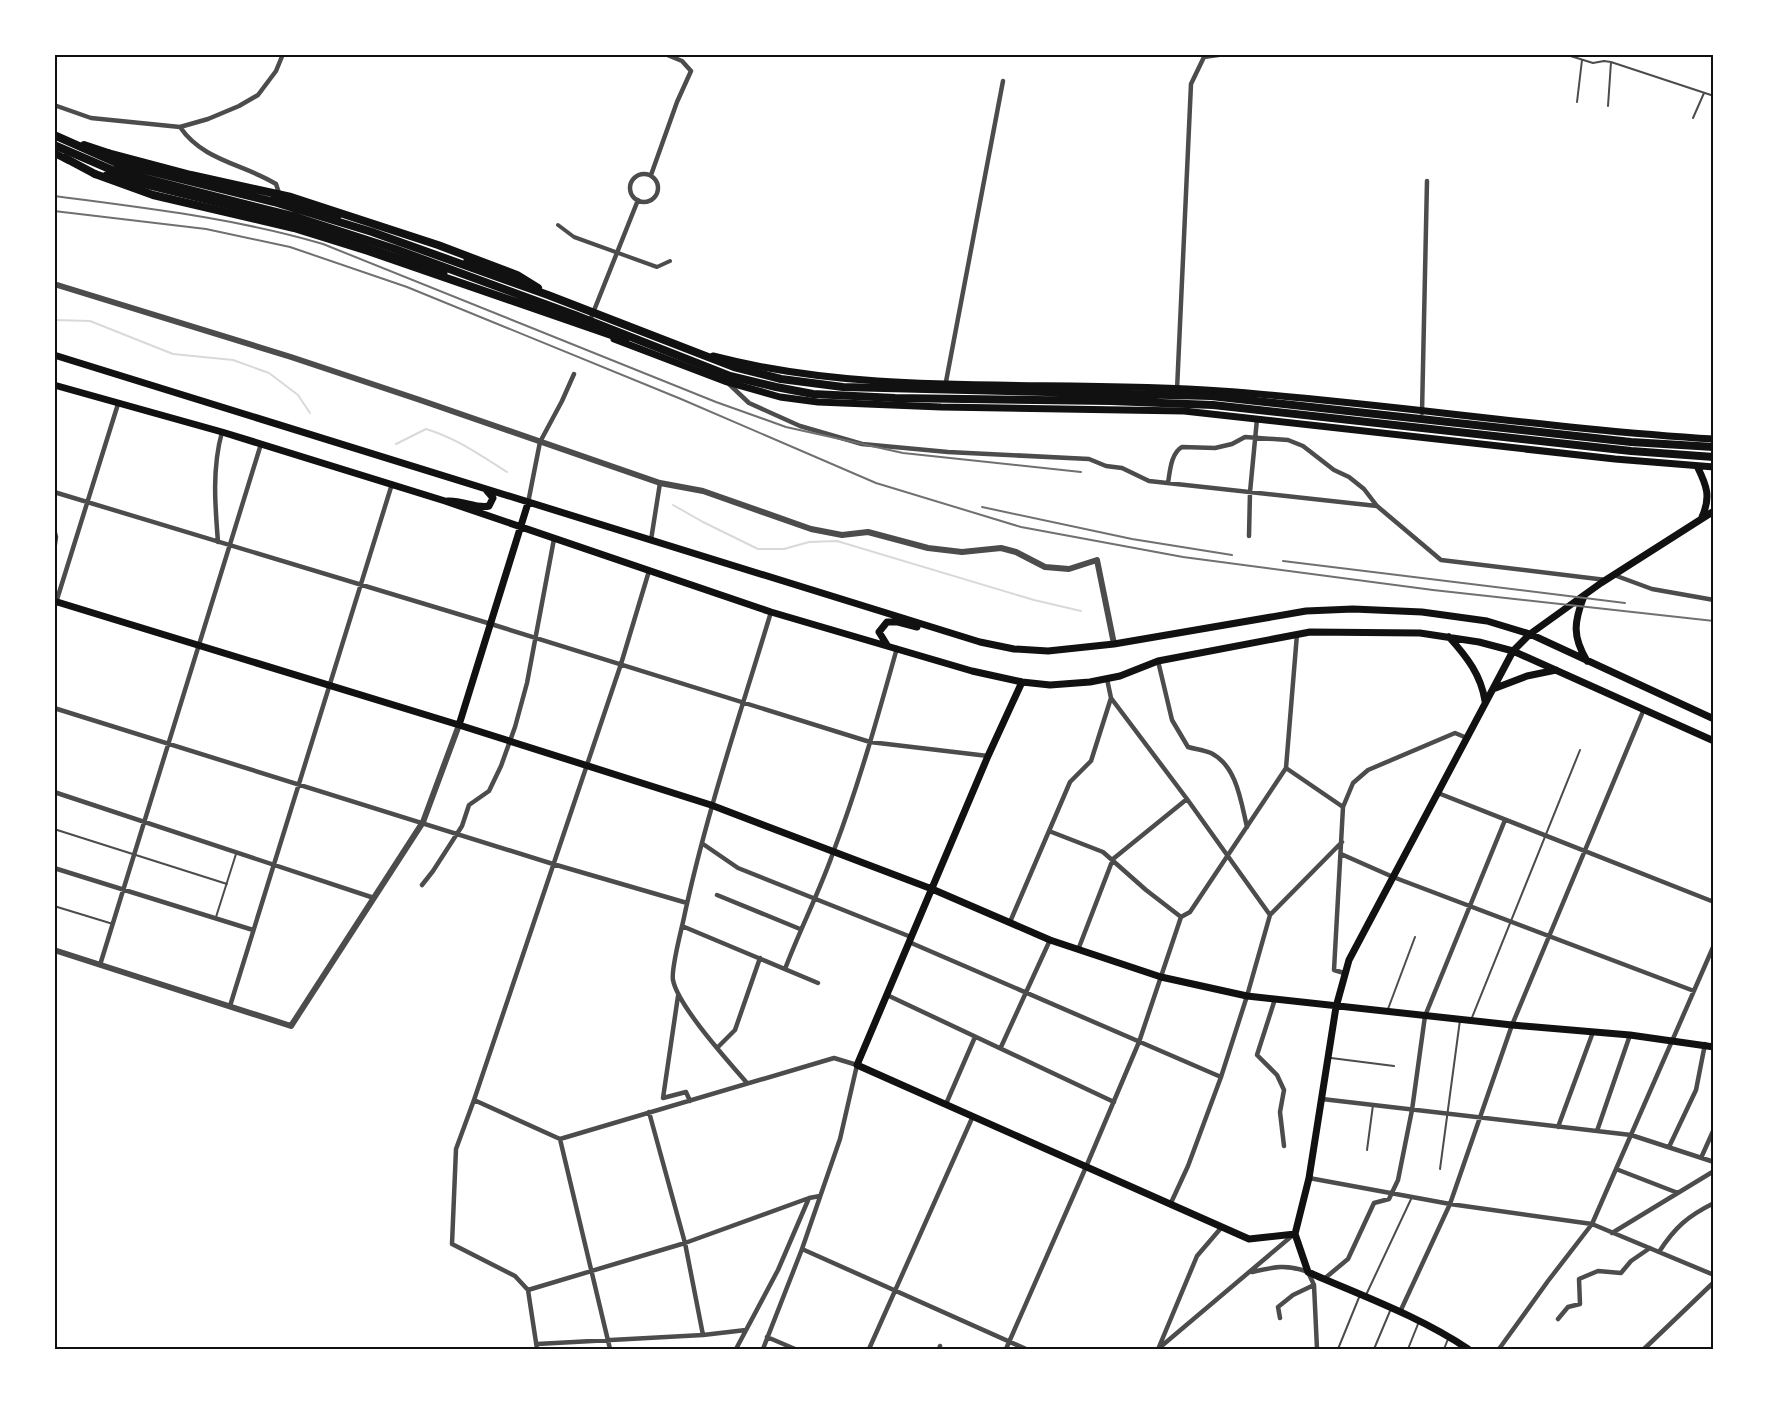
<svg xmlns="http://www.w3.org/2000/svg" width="1768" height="1403" viewBox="0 0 1768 1403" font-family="Overpass,sans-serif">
  <rect width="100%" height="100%" fill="#fff"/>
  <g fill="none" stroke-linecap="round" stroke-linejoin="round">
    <path stroke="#d9d9d9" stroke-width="2" d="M54 320 90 321 173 354 233 360 269 373 298 395 310 413
      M396 444 426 429C456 438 480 455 507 472
      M673 505 703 522 758 549H784L809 542 837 541 1034 600 1081 611"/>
    <path stroke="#4c4c4c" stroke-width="2" d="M1564 54 1593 63 1604 61 1611 62 1714 96
      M1577 102 1582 60
      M1608 106 1611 62
      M1693 118 1704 93
      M54 829 227 884
      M54 906 113 924
      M216 917 236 854
      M1388 1009 1415 937
      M1471 1020 1580 750
      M1331 1058 1394 1066
      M1367 1150 1373 1105
      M1440 1169 1460 1020
      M1366 1295 1412 1197
      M1338 1349 1360 1295
      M1374 1349 1390 1311
      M1408 1349 1418 1324
      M1444 1349 1448 1339"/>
    <path stroke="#4c4c4c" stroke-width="4" d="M558 225 574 237 657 267 670 261"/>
    <path stroke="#4c4c4c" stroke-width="4.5" d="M54 105 91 118 180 127 208 119 239 106 258 95 276 71 283 54
      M180 127C203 161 244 164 276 184L280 196
      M630 188a14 14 0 1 1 28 0a14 14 0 1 1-28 0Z
      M651 175 677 102 691 71 682 61 665 54
      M589 323 638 200
      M729 384 749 403 800 426 862 444 948 452 1089 459 1106 466 1122 468 1149 481 1377 506 1441 560 1606 580
      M945 387 1003 81
      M1177 390 1191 84 1204 57 1225 54
      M1422 413 1427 181
      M1168 483C1170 471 1171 453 1182 447L1215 448 1232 444 1245 437 1288 440 1303 446 1334 470 1349 477 1364 489 1377 506
      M54 492 491 624 870 742 988 756
      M528 503 540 442 562 401 574 374
      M54 529 56 537 54 551
      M1249 536 1250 492 1257 419
      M651 540 660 483
      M218 542C215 505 212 468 222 432
      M1614 575 1652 589 1714 600
      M54 609 118 404
      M1158 661 1172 720 1188 747C1195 749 1204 750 1211 753 1237 766 1241 802 1247 827
      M1107 679 1111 698 1187 799 1270 915
      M54 708 553 864 687 903
      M1286 768 1343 807
      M54 792 374 898
      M1438 793 1714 902
      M1049 831 1103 852 1146 890 1181 917
      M703 844 738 868 911 937
      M1341 854 1393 877 1694 991
      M54 868 253 930
      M422 885 433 871 462 826 469 805 489 791 501 766 515 727 527 683 554 539
      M717 895 800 929
      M1010 922 1070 782 1091 761 1111 698
      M682 926 818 983
      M909 942 1221 1077
      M1078 950 1113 859 1187 799
      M100 965 261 444
      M785 969C800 929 820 891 834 850 859 784 878 716 897 648
      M1344 973 1334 970 1343 807 1353 783 1368 770 1455 733 1467 738
      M887 995 1114 1102
      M678 996 663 1098 686 1092 690 1101
      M1275 999 1257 1055 1277 1075 1284 1090 1280 1112 1284 1146
      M230 1006 392 484
      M1001 1047 1050 940
      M717 1048 735 1030 760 958
      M747 1083C728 1061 678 1006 673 980 671 970 680 935 683 922 705 817 740 715 771 612
      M1322 1099 1631 1135 1714 1162
      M474 1100 560 1139 834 1058 857 1065 840 1139 802 1249 763 1349
      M946 1104 975 1037
      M649 1112 685 1243 703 1335
      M1558 1127 1593 1032
      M1597 1131 1630 1035
      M560 1139 610 1349
      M1669 1147 1696 1090 1705 1044
      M1701 1158 1714 1129
      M1616 1169 1678 1193
      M1309 1178 1450 1204 1592 1224 1714 1275
      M1170 1205 1188 1166 1221 1077 1247 996 1270 915 1342 842
      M1612 1233 1714 1171
      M802 1249 1026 1349
      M1659 1252C1675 1227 1688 1216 1714 1203
      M1252 1272C1274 1267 1286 1264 1308 1272L1314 1285 1317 1349
      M1324 1279 1348 1259 1374 1203 1389 1199 1398 1180 1412 1110 1425 1016 1505 820
      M528 1290 685 1243 809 1198 820 1196
      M1400 1312 1450 1204 1512 1025 1644 709
      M1280 1318 1278 1307 1293 1295 1314 1285
      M1558 1319 1568 1307 1580 1304 1579 1279 1598 1271 1621 1273 1631 1261 1650 1248
      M767 1337 795 1349
      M537 1344 703 1335 746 1330
      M1159 1347 1197 1256 1221 1228
      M537 1349 528 1290 515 1276 452 1244 456 1149 474 1100 621 664 649 571
      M736 1349 778 1270 809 1198
      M869 1349 973 1116
      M939 1349 940 1346
      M1006 1349 1086 1167 1139 1042 1181 917 1190 912 1286 768 1297 634
      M1158 1349 1293 1235
      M1499 1349 1548 1281 1592 1224 1714 945
      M1644 1349 1714 1282"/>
    <path stroke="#4c4c4c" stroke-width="6" d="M54 284 291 357 420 400 660 483 703 491 811 529 842 535 868 532 928 548 962 552 1001 548 1016 552 1045 567 1069 569 1097 560 1114 644
      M54 950 291 1026 423 822 459 725"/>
    <path stroke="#111" stroke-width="7" d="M54 153 68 160
      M106 175 286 220 444 273
      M273 199 338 216
      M467 260 524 282
      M614 339 727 382 780 397 818 402 941 407 1184 411 1615 459 1714 467
      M54 355 980 642 1014 649 1048 651 1114 644 1306 611 1353 609 1422 612 1487 621 1530 634 1714 719
      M713 356C879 399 1052 378 1221 391 1386 403 1549 429 1714 439
      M54 385 222 432 445 501 771 612 972 671 1022 682 1050 685 1090 682 1120 676 1158 661 1310 632 1420 633 1479 642 1513 651 1714 741
      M1697 466C1707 486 1711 497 1702 517
      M448 501C462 500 477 509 489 506L493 498 487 491
      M1584 596C1574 622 1572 636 1587 661
      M54 601 459 725 711 805 932 889 1050 940 1161 977 1247 996 1512 1025 1630 1035 1714 1047
      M1449 637C1467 657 1481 675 1485 701
      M887 645 879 632 887 622H898L917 627
      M1022 682 988 756 857 1065 1249 1239 1295 1234
      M1493 689 1527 676 1556 670
      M459 725 528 503
      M1295 1234 1309 1178 1336 1007 1349 960 1513 651 1530 634 1601 583 1714 511
      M1295 1234 1308 1272C1362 1296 1419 1316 1468 1349"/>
    <path stroke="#111" stroke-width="8" d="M84 145 108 153
      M65 158 95 174"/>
    <path stroke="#111" stroke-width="8" d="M54 135 117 163 274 202 372 232 548 295 734 367 781 379 843 387 1211 396 1631 442 1714 447
      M54 145 112 170 296 217 395 249 575 315 730 376 776 387 813 394 895 398 1111 401 1213 405 1631 451 1714 457
      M108 153 191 175 291 197 438 245 517 275 538 288
      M95 174 153 195 294 228 368 251 617 337 626 338"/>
    <path stroke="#707070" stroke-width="2" d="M54 196C144 208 235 218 323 244L716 402 786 427 903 453 1081 472
      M54 211 206 229 290 247 407 287 681 399 876 483 1021 527 1183 557 1433 590 1714 621
      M982 507 1132 539 1232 555
      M1283 561 1625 603"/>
  </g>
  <rect width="1768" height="1403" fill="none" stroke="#ffffff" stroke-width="111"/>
  <rect x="56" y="56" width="1656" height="1292" fill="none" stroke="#111" stroke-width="2"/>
</svg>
